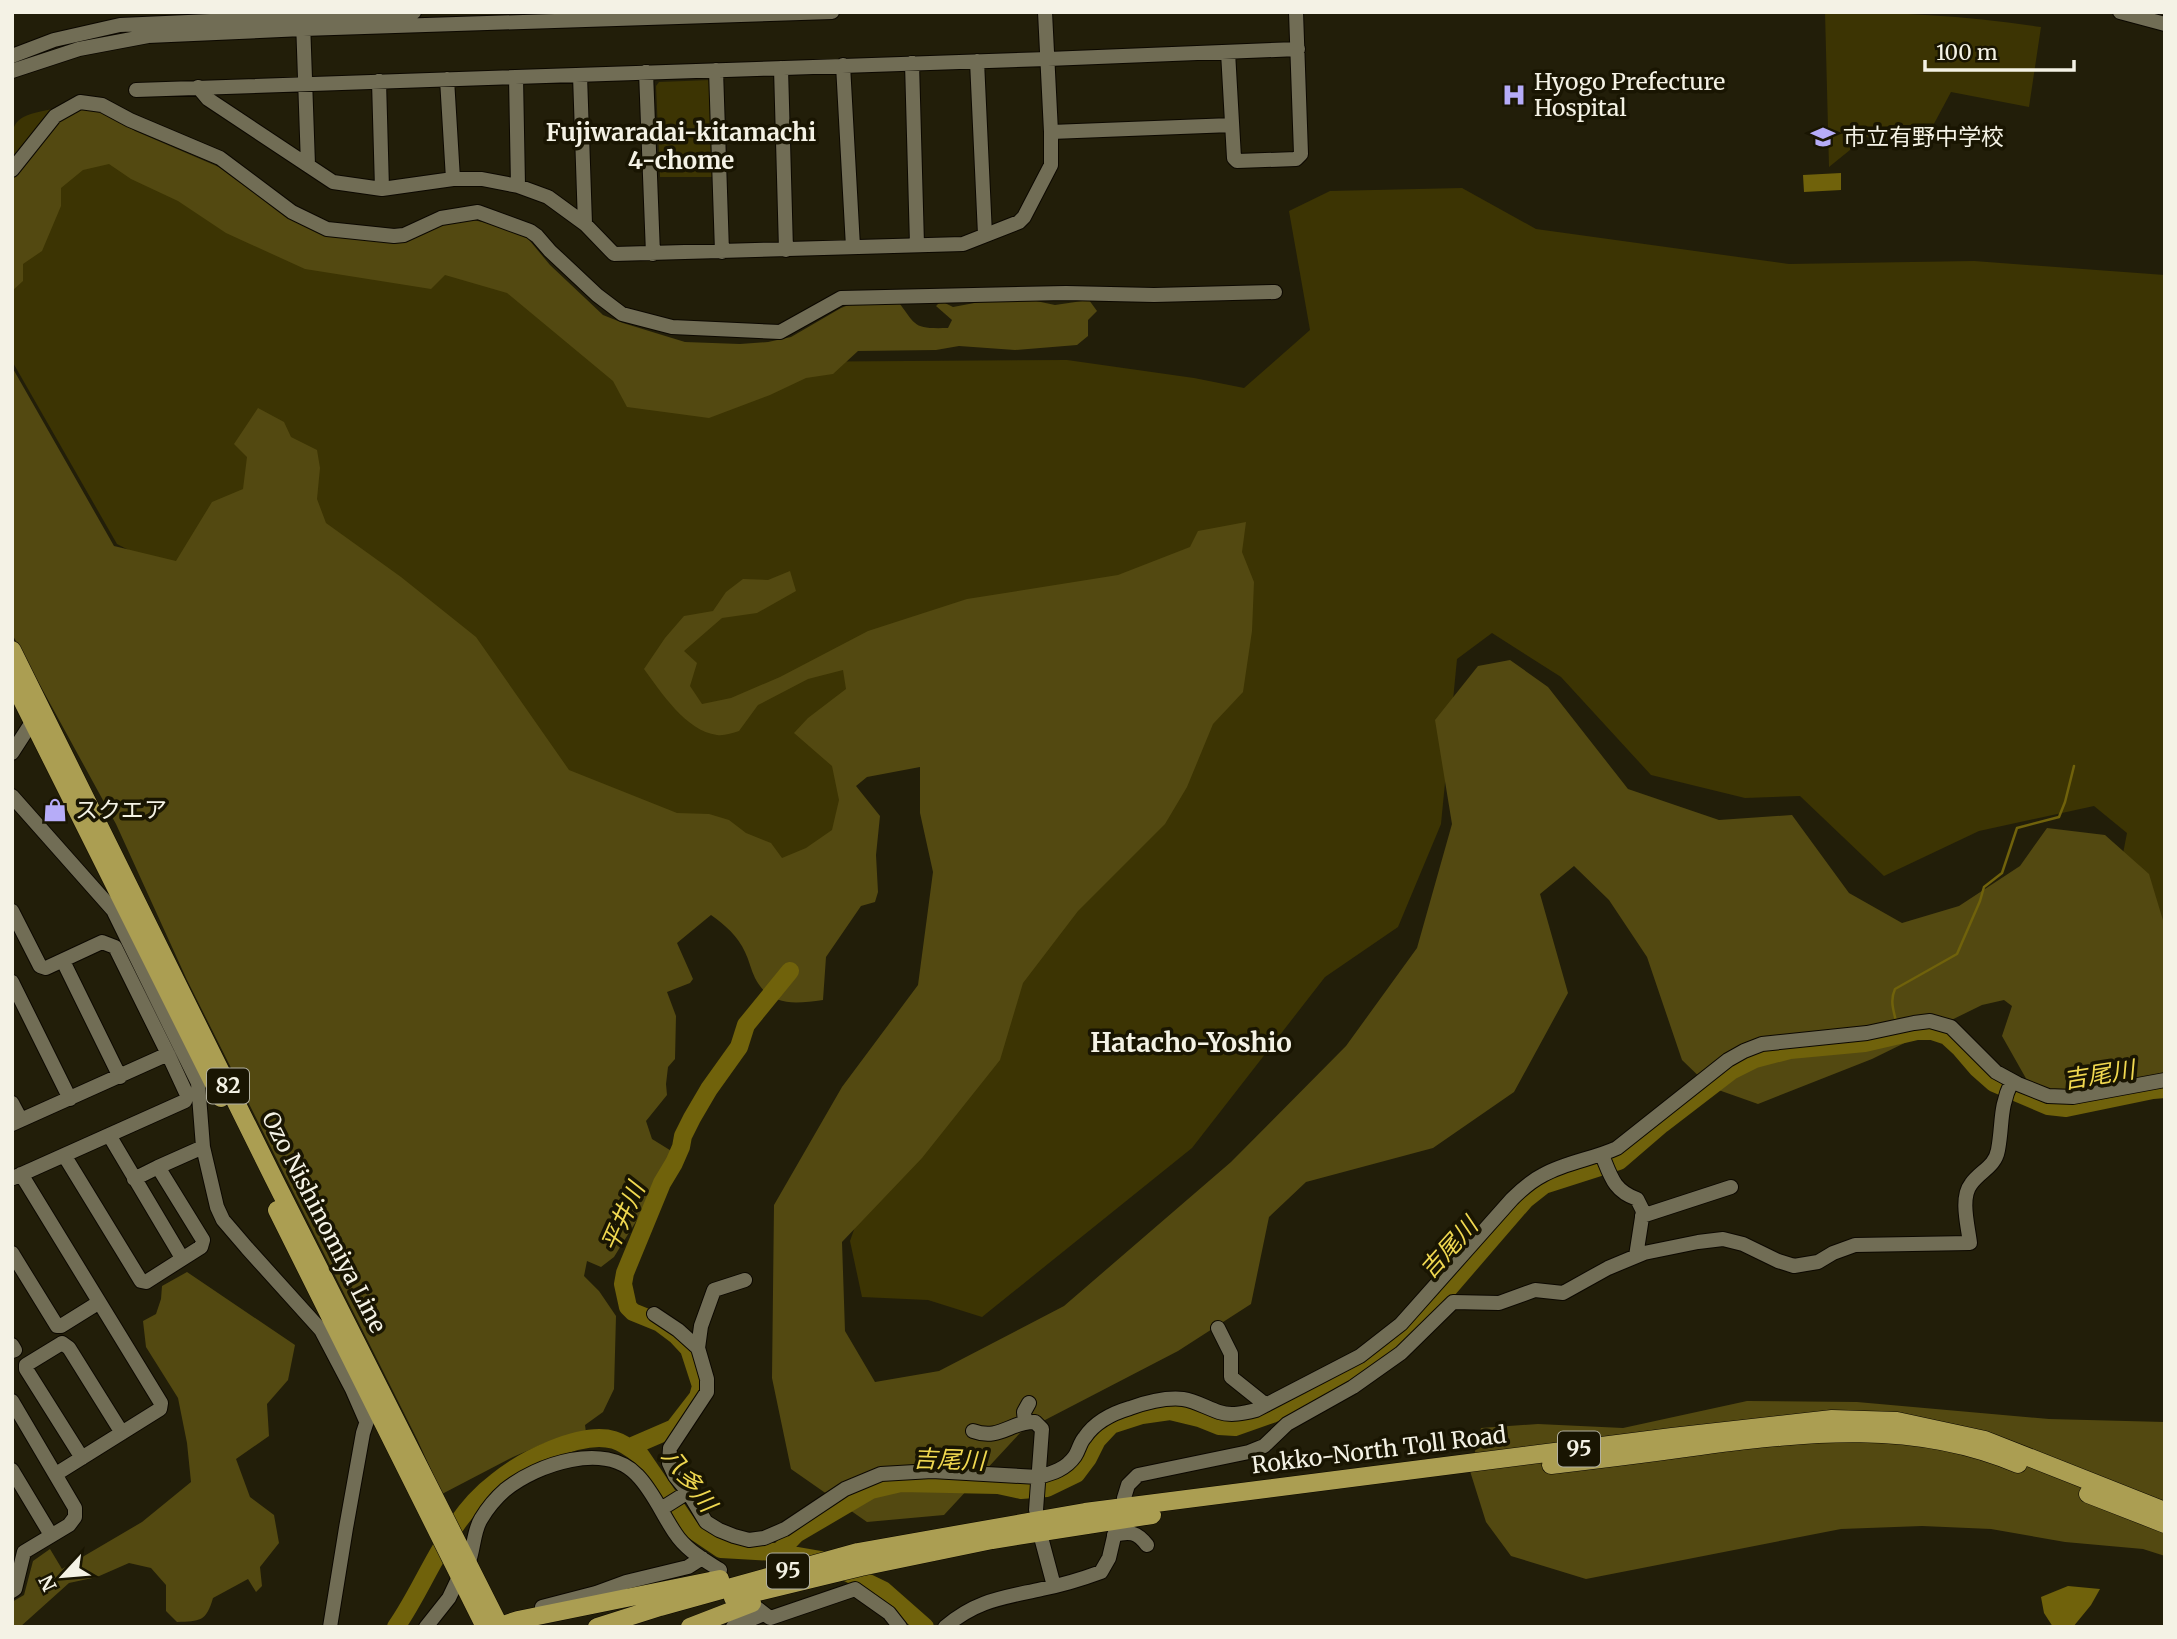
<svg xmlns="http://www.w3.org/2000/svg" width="2177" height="1639" viewBox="0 0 2177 1639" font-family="Merriweather,'Noto Sans JP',serif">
  <rect width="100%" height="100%" fill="#221e09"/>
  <path fill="#3c3403" d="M1825 12C1897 12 1970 16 2041 27L2029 107 1951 92 1921 148 1866 137 1829 167Z
    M710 80 714 177H660L656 86 659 82Z
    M53 109 47 121 12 167C12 125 6 117 53 109Z
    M76 132 285 245 504 284 602 363 1067 360 1194 378 1244 388 1310 330 1289 211 1330 191 1462 188 1536 229 1789 264 1974 261 2165 275V964L2108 930 2127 833 2094 806 1979 831 1884 876 1800 796 1745 798 1651 775 1561 677 1492 633 1457 659 1441 824 1398 927 1325 977 1192 1148 982 1317 928 1300 862 1297 850 1241 980 874 974 740 845 753V888L772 906 220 597 117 544 12 361V217Z"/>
  <path fill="#534911" d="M80 107 103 109 135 131 219 167 256 194 324 235 403 241 437 223 463 218 507 227 525 235 550 265 603 315 623 323 685 342 740 344 768 342 791 337 841 308 856 302 897 300C917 326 912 329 948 328L952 320 936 306 941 301 953 307 985 301 1022 298 1055 305 1089 300 1097 311 1088 320V336L1077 345 1015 350 959 346 936 350 858 351 833 374 806 378 770 395 709 418 627 407 613 381 507 293 445 275 431 289 305 269 226 233 178 201 131 179 109 164 83 170 61 188V206L42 251 23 264V281L12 291V177L58 119Z
    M12 367 114 546 176 561 212 502 243 489 247 457 234 444 258 408 284 422 291 437 317 450 320 468 317 499 326 523 401 577 476 637 569 770 677 813 709 814 729 820 746 833 771 843 782 858 806 848 832 830 839 800 832 766 794 733 808 718 846 689 843 670 808 679 758 705 739 731C732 733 724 736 717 735 686 731 661 692 644 669L665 638 684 616 713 611 726 592 743 579 768 580 790 571 796 591 757 613 722 618 684 651 697 663 690 686 702 704 731 698 780 677 868 631 967 599 1118 575 1190 547 1198 531 1246 522 1242 552 1254 582 1252 631 1243 692 1213 724 1187 787 1165 824 1078 911 1023 983 1000 1060 922 1158 842 1242 845 1331 875 1382 939 1371 1064 1306 1231 1162 1346 1046 1417 948 1452 824 1435 720 1478 666 1510 660 1548 687 1628 789 1719 820 1792 815 1849 893 1902 923 1959 906 2020 866 2047 828 2105 835 2149 874 2165 927V1078L2128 1083 2109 1081 2099 1087 2050 1093 2028 1082 2002 1036 2012 1006 2004 1000 1982 1005 1872 1059 1758 1104 1710 1087 1682 1060 1647 957 1609 900 1574 866 1540 894 1568 993 1514 1092 1433 1148 1306 1182 1269 1217 1251 1304 1178 1351 1020 1433 944 1515 867 1522 791 1469 772 1378 774 1205 842 1087 918 985 933 872 920 813V767L867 777 856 786 880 816 876 855 878 892 875 902 861 906 826 957 823 1000C794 1004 770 1007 755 978 751 970 749 960 745 952 738 936 725 925 711 915L677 943 693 979 690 983 667 992 676 1016 675 1059 668 1067 666 1084 667 1095 646 1121 652 1139 673 1152 640 1215 614 1257 601 1267 587 1261 584 1276 599 1291 616 1316 614 1389 603 1412 585 1425 587 1440 545 1443 513 1457 442 1494 417 1439 187 980 116 824 12 634Z
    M187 1272 295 1345 288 1380 267 1404 269 1436 236 1459 250 1497 274 1515 279 1543 260 1567 262 1586 256 1592 248 1579 213 1598C206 1622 200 1621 177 1622L166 1611V1585L151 1568 129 1563 97 1577 69 1583 20 1627H12V1602L24 1595 33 1561 50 1549 62 1569 142 1522 191 1482 187 1443 178 1398 146 1347 143 1321 156 1314 161 1299 162 1286Z
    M1747 1401 1857 1402 2049 1419 2165 1422V1556L2143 1549 2065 1542 1991 1529 1922 1526 1841 1529 1586 1579 1511 1556 1486 1522 1470 1471 1481 1428 1538 1424 1623 1428Z"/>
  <path fill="#70620b" d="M1841 173V190L1804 192 1803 175Z
    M2068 1586 2100 1589 2091 1605 2073 1627H2053L2044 1613 2041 1597Z"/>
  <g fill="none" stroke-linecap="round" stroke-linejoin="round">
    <path stroke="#70620b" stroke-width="2.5" d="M1896 1021C1893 1009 1890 1000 1895 989L1957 954 1980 901 1984 887 2002 873 2017 828 2059 817 2065 802 2074 766"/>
    <path stroke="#70620b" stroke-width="18" d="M630 1447 674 1428 698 1397 701 1386 689 1349 676 1335 660 1323 633 1312 628 1307 623 1284 625 1273 662 1183 674 1163 681 1147 683 1136 692 1118 709 1089 739 1047 746 1025 790 971
      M779 1552 796 1534 871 1490 901 1483 998 1485 1021 1490 1047 1488 1076 1474 1088 1458 1097 1440 1111 1425 1142 1415 1170 1411 1199 1418 1219 1426 1235 1427 1272 1414 1347 1379 1398 1343 1430 1310 1525 1200 1544 1185 1619 1161 1662 1124 1731 1071 1755 1059 1790 1050 1865 1043 1917 1031H1932L1947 1036 1959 1047 1977 1068 1994 1083 2048 1106 2066 1108 2153 1090 2165 1089
      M396 1627C419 1594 433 1557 456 1525 467 1509 480 1494 496 1482 521 1461 581 1430 614 1440 624 1443 633 1450 641 1456L690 1528 721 1549 775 1552 821 1560 883 1590 925 1627"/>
    <g stroke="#0c0800" stroke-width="16">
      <path id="minor" d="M2120 12 2165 24
        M303 21 308 165
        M1228 52 1234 158 1237 161 1296 159 1301 154 1296 12
        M12 56 54 40 120 25 414 12
        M977 61 985 235
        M912 63 917 245
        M843 65 853 247
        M781 68 786 250
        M716 70 722 252
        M12 71 79 49 148 36 303 29 832 12
        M646 72 653 254
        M580 75 585 224
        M516 77 518 186
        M447 79 453 179
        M379 81 382 189
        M198 87 208 99 333 182 382 189 453 179H482L518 186 548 197 585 224 614 254 963 244 1019 222 1024 217 1051 165V132L1045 12
        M136 90 1048 59 1298 49
        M1051 132 1232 125
        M12 170 55 116 80 102 102 105 130 120 220 158 292 212 327 229 394 236 404 235 441 218 478 212 530 231 537 236 550 251 597 295 622 314 672 327 780 332 841 298 1066 293 1154 295 1275 292
        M12 753 32 722 38 719
        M12 796 113 910 198 1083 203 1147 217 1207 223 1220 247 1248 321 1330 352 1389 366 1421
        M12 911 40 966 46 968 102 942 115 947 168 1054 12 1124
        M63 961 120 1077
        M12 982 70 1099
        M12 1103 21 1120
        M109 1135 182 1258
        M64 1155 141 1281 146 1282 201 1247 203 1240 158 1167 134 1179
        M1602 1155C1611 1177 1614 1191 1637 1199L1643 1211 1636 1256
        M158 1167 203 1147
        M21 1174 161 1403 160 1409 56 1474
        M13 1178 185 1101 187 1095 168 1054
        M1642 1216 1731 1187
        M12 1253 57 1326H61L98 1303
        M745 1280 714 1290 701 1326 698 1348 707 1379V1392L670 1448 669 1463 675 1476 688 1492 706 1522 719 1530 734 1536 749 1540 764 1538 785 1529 845 1489 881 1474 932 1471 1038 1477C1053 1473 1066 1469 1075 1456 1079 1450 1080 1442 1085 1437 1095 1422 1113 1413 1130 1408 1147 1402 1165 1397 1183 1399 1196 1401 1207 1408 1219 1412 1231 1416 1244 1413 1256 1410L1360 1356 1401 1324 1512 1199C1521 1190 1531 1181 1543 1175 1566 1162 1593 1159 1617 1148L1728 1060 1744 1051 1762 1044 1867 1033 1914 1023 1930 1021 1951 1027 1996 1072 2018 1084 2048 1096 2073 1097 2165 1080
        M654 1314 678 1330 698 1348
        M1218 1328 1231 1354V1377L1266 1405
        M12 1345 15 1350 12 1351
        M12 1401 75 1508V1517L69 1525 24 1552 15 1589 12 1591
        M1025 1422 1024 1412 1029 1403
        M973 1431C1000 1441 1011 1421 1035 1422L1042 1429 1036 1510
        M82 1458 26 1369V1365L62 1343 69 1348 122 1433
        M12 1470 51 1535
        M1124 1498 1128 1485 1138 1475 1249 1452 1264 1446 1287 1424 1353 1387 1401 1353 1453 1302 1499 1303 1535 1290 1563 1293 1608 1268 1644 1253 1698 1242 1723 1239 1743 1244 1778 1261 1794 1266 1818 1262 1833 1253 1855 1245 1970 1243C1968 1226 1960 1198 1971 1184 1980 1171 1995 1167 1998 1150 2003 1123 1999 1108 2012 1081
        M661 1509 688 1492
        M1114 1535C1130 1531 1137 1532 1147 1545
        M1042 1541 1054 1586
        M468 1564C474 1550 473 1532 481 1519 487 1509 497 1497 505 1490 537 1464 605 1441 637 1475 653 1491 662 1514 675 1533 686 1550 703 1559 720 1570
        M542 1607 596 1593 626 1582 688 1567 702 1558
        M757 1608 770 1618 855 1589 889 1613 900 1627
        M330 1627 346 1528 363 1433 369 1415
        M426 1627 449 1598 459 1577
        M733 1627 764 1614
        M945 1627C977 1600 1002 1598 1042 1589 1062 1585 1082 1579 1101 1572L1109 1558 1116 1528"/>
    </g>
    <g stroke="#0c0800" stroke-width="19">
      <path id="major" d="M12 650 274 1179 500 1627
        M12 680 221 1098
        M277 1210 485 1627
        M1551 1465C1601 1459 1651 1453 1700 1446 1808 1432 1914 1420 2018 1464
        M2088 1494 2165 1524
        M733 1598 861 1567 992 1540 1152 1515
        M497 1627 518 1620 720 1579
        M597 1627 660 1607 858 1552 1085 1512 1672 1437 1832 1419 1897 1421 1985 1440 2165 1511
        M690 1627 752 1603"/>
    </g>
    <use href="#minor" stroke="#716d55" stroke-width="14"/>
    <use href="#major" stroke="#ab9e52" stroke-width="18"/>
  </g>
  <defs>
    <g id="hospital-bare" transform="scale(1.89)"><path d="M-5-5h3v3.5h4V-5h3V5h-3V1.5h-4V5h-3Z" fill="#b6acf8" stroke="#191502" stroke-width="2.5" paint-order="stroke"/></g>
    <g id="school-bare" transform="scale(1.89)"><path d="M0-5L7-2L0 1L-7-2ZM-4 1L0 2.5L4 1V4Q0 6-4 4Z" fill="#b6acf8" stroke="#191502" stroke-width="2.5" paint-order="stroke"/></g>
    <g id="shop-bare" transform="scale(1.89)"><path d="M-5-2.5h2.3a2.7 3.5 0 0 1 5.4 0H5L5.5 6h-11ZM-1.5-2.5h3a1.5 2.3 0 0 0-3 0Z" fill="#b6acf8" stroke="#191502" stroke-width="2.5" paint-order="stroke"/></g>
  </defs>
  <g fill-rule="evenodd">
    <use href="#hospital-bare" x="1514" y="95"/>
    <use href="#school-bare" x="1823" y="137"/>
    <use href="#shop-bare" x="55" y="810"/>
  </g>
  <g text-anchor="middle" stroke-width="7" stroke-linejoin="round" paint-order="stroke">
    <g fill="#191502" stroke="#b2b0a1" stroke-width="2">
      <rect x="207" y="1068.5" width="42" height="35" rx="5"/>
      <rect x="1558" y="1431.5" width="42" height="35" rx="5"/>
      <rect x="767" y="1553.5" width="42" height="35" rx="5"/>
    </g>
    <g font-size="21" font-weight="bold" fill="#f4f2e5">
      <text x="228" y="1093">82</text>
      <text x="1579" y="1456">95</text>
      <text x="788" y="1578">95</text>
    </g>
    <g font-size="23" fill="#f4f2e5" stroke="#191502" text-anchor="start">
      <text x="1534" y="90">Hyogo Prefecture<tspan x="1534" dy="26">Hospital</tspan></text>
      <text x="1843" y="145">市立有野中学校</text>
      <text x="75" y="818">スクエア</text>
    </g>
    <g font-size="23" fill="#f4f2e5" stroke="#191502">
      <text transform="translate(324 1222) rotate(63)" y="8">Ozo Nishinomiya Line</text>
      <text transform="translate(1379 1450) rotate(-7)" y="8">Rokko-North Toll Road</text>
    </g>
    <g font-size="24" font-weight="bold" fill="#f4f2e5" stroke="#191502">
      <text x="681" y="141">Fujiwaradai-kitamachi<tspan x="681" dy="28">4-chome</tspan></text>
    </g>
    <g font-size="24" font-style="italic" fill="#f0d850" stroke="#191502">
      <text transform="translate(2099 1075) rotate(-9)" y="8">吉尾川</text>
      <text transform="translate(623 1217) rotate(-66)" y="8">平井川</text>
      <text transform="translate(1449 1248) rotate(-48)" y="8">吉尾川</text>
      <text transform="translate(949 1460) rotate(2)" y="8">吉尾川</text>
      <text transform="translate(689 1480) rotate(53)" y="8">八多川</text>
    </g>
    <g font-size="26" font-weight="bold" fill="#f4f2e5" stroke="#191502">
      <text x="1191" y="1052">Hatacho-Yoshio</text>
    </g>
  </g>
  <rect width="2177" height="1639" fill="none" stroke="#f4f2e5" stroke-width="28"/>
  <g transform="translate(63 1576) rotate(244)" stroke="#191502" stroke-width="5" paint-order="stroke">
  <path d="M0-5L12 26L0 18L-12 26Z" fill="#f4f2e5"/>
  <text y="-10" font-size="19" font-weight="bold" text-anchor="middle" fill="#f4f2e5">N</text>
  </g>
  <path d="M1925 60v10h149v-10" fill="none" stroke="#f4f2e5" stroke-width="3.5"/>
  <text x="1936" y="60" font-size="21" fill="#f4f2e5" stroke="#191502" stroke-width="5" paint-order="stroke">100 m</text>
</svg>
